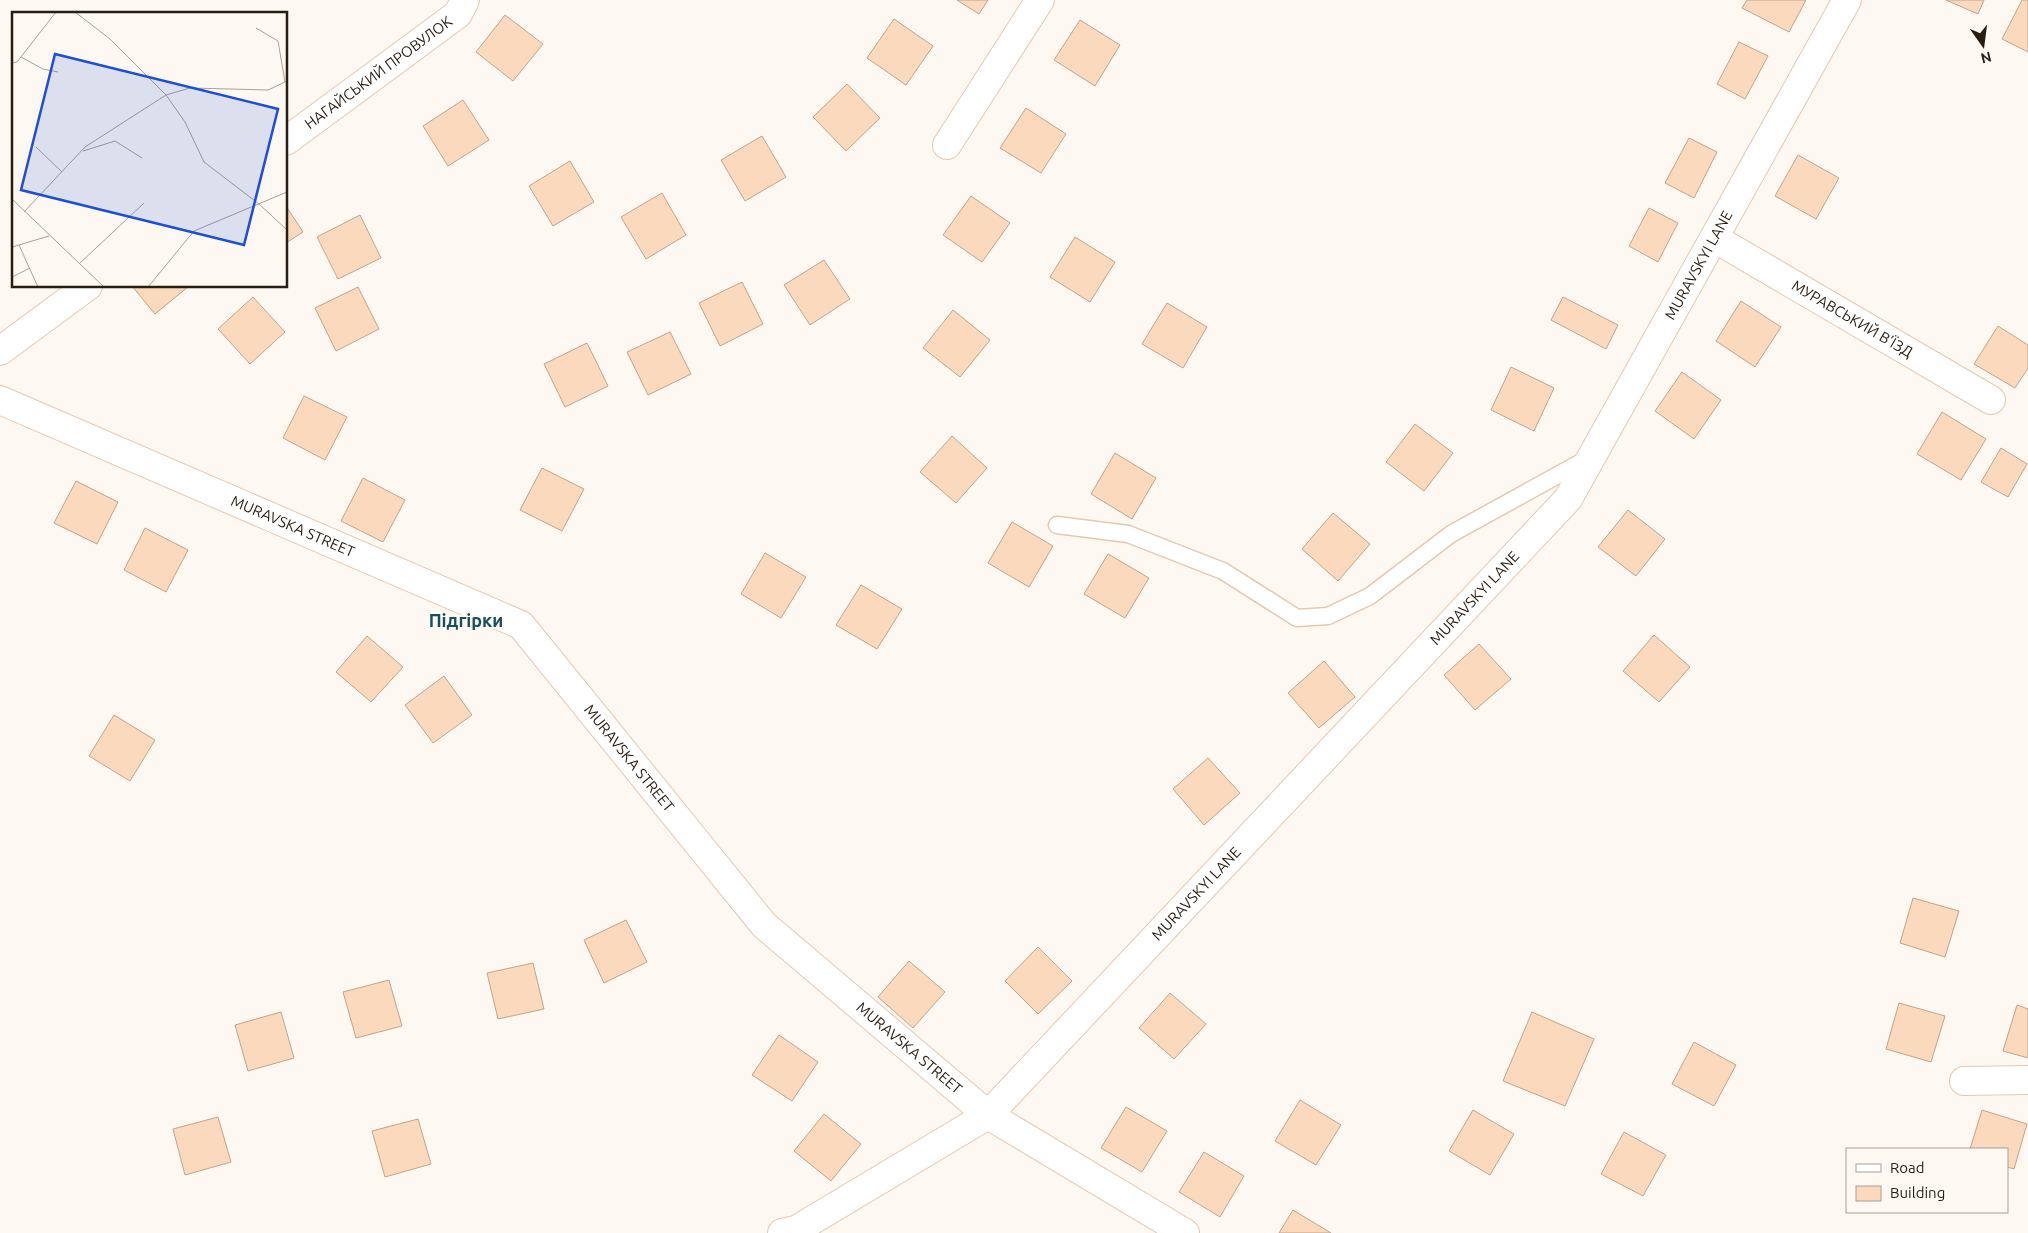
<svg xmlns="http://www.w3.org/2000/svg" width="2028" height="1233" viewBox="0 0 2028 1233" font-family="Ubuntu,sans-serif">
  <rect width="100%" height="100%" fill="#fef8f3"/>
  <path fill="#fbd9bc" stroke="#c1a48b" d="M957 0H988L979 14Z
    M1747 0H1806L1789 32 1742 8Z
    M1946 0H1984L1978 14Z
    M2022 0H2028V52L2002 39Z
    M505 15 543 44 513 81 476 52Z
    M894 19 933 46 906 85 867 58Z
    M1080 20 1120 45 1095 86 1054 60Z
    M1739 42 1768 56 1745 99 1717 84Z
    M847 84 880 118 846 151 813 117Z
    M463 100 489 140 448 166 423 126Z
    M1026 108 1066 134 1041 173 1000 148Z
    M762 136 786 177 745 201 721 160Z
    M1689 138 1717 152 1694 198 1665 183Z
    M1798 155 1839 178 1816 219 1775 196Z
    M570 161 594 202 553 226 529 186Z
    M662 193 686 235 646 259 621 217Z
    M971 196 1010 223 982 262 943 235Z
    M286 206 303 232 286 243Z
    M1649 208 1678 223 1658 262 1629 246Z
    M360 215 381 258 338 279 317 237Z
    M1075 237 1115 262 1090 302 1050 277Z
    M824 260 850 299 810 325 784 285Z
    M742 282 763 324 720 346 699 303Z
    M132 286H189L155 314Z
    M358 287 379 329 336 351 315 308Z
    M253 297 285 332 250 364 218 329Z
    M1563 297 1618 325 1606 349 1551 320Z
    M1741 301 1781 327 1755 367 1716 341Z
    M1167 303 1207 327 1183 368 1142 344Z
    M953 310 990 340 960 377 923 348Z
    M1998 326 2028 345V368L2015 388 1974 364Z
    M670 332 691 374 648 395 627 352Z
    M587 343 608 386 565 407 544 364Z
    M1511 367 1554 388 1534 431 1491 410Z
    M1682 372 1721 400 1694 439 1655 411Z
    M304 396 347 417 325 460 283 438Z
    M1942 412 1986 439 1961 480 1917 454Z
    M1415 424 1453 453 1424 491 1386 462Z
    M952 436 987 468 956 503 920 472Z
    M2001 448 2027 464 2008 497 1981 482Z
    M1115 453 1156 478 1132 519 1091 494Z
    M542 468 584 489 562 531 520 510Z
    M363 478 405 500 383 542 341 521Z
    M76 481 118 502 97 544 54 523Z
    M1628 510 1665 539 1636 576 1598 547Z
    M1333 513 1370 544 1338 581 1302 549Z
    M1012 522 1053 546 1029 587 988 563Z
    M145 528 188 550 166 592 124 570Z
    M765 553 806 577 781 618 741 594Z
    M1108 554 1149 578 1125 618 1084 594Z
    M861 585 902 609 877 649 836 625Z
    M1654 635 1690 667 1659 702 1623 671Z
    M367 636 403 667 371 702 336 672Z
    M1479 644 1511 679 1475 710 1444 675Z
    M1324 661 1355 697 1319 728 1288 693Z
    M444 676 472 715 433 743 405 705Z
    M114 715 155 740 130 781 89 756Z
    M1208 758 1240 793 1204 825 1173 789Z
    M1913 898 1959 911 1945 957 1900 943Z
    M626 920 647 962 604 983 584 940Z
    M1038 947 1072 981 1038 1014 1005 981Z
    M909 961 945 992 913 1028 878 997Z
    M533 963 544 1009 498 1019 487 973Z
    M389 980 402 1026 356 1038 343 992Z
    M1170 993 1206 1024 1174 1059 1139 1028Z
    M1899 1003 1945 1016 1931 1062 1886 1049Z
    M2017 1005 2028 1009V1058L2003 1051Z
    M281 1012 294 1058 248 1071 235 1025Z
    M1532 1012 1594 1039 1565 1106 1503 1081Z
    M779 1035 818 1062 792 1101 752 1075Z
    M1694 1042 1736 1065 1714 1106 1672 1084Z
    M1300 1100 1341 1125 1316 1165 1275 1141Z
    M1126 1107 1167 1131 1142 1172 1101 1148Z
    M1473 1110 1514 1134 1490 1175 1449 1151Z
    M1982 1110 2027 1124 2014 1169 2007 1167V1149H1970Z
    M824 1114 861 1144 831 1181 794 1151Z
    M218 1117 231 1162 185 1175 173 1129Z
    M418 1119 431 1164 385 1177 372 1131Z
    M1624 1132 1666 1155 1643 1196 1601 1174Z
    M1204 1152 1244 1176 1220 1217 1179 1192Z
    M1293 1210 1331 1233H1279Z"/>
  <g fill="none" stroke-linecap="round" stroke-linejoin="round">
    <g stroke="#e6c8ae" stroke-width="19">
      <path id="service" d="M1057 525 1128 534 1223 571 1297 618 1328 616 1370 596 1451 534 1587 459"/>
    </g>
    <g stroke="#e6c8ae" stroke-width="30">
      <g id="minor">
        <path id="s1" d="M286 141 458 14 465 0"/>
        <path d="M947 145 1040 0"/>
        <path id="s2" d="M1714 238 1991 400"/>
        <path d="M0 351 88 286"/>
        <path id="s3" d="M0 400 521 625 764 925 988 1115 1185 1233"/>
        <path d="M1964 1081 2028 1080"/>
        <path id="s4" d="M782 1233 796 1230 988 1115 1568 499 1847 0"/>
      </g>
    </g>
    <use href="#service" stroke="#fff" stroke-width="16"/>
    <use href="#minor" stroke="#fff" stroke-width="28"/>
  </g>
  <g text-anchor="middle" stroke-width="4.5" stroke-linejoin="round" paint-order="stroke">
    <g font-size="15" fill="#281d13" stroke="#fef8f3">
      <text dy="5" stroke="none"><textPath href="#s1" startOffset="115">НАГАЙСЬКИЙ ПРОВУЛОК</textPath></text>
      <text dy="5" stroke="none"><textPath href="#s4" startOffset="1352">MURAVSKYI LANE</textPath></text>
      <text dy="5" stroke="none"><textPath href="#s2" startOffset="160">МУРАВСЬКИЙ В’ЇЗД</textPath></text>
      <text dy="5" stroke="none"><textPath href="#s3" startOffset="319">MURAVSKA STREET</textPath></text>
      <text dy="5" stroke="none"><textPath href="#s4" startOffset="948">MURAVSKYI LANE</textPath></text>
      <text dy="5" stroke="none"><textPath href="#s3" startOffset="739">MURAVSKA STREET</textPath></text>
      <text dy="5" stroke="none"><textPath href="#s4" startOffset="542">MURAVSKYI LANE</textPath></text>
      <text dy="5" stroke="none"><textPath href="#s3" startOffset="1144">MURAVSKA STREET</textPath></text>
    </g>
    <g font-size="18" font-weight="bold" fill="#184f5c" stroke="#fef8f3">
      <text x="466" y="627">Підгірки</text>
    </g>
  </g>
  <g transform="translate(12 12)">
    <rect width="275" height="275" fill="#fef8f3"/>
    <path fill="none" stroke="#a8a099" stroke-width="1" d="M63 0 98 27 154 83 173 110 192 150 247 192 275 218M244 16 266 29 273 70M9 45 31 57 46 60M0 51 5 50 44 0M24 135 50 160M71 139 103 129 130 146M0 187 92 275M12 200 73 135 154 83 178 76 256 78 275 69M7 233 26 275M0 235 37 224M67 252 132 191M0 265 18 256M136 275 182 219 275 180"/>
    <path fill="#1d4ed8" fill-opacity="0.15" stroke="#1d4ed8" stroke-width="2.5" d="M43 42 266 97 232 233 9 178Z"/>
    <rect width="275" height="275" fill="none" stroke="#281d13" stroke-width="2.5"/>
  </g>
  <rect x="1846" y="1148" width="162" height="65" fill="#fef8f3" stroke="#a8a099"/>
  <rect x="1856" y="1164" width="25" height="8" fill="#ffffff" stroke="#a8a099"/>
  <text x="1890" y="1173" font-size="15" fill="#281d13">Road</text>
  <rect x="1856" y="1186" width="25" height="15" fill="#fbd9bc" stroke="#a8a099"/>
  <text x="1890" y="1198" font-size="15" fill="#281d13">Building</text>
  <g transform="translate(1983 45) rotate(166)" stroke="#fef8f3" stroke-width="4" paint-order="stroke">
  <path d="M0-4L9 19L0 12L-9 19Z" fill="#281d13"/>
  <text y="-8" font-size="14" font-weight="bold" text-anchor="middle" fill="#281d13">N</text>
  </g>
</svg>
